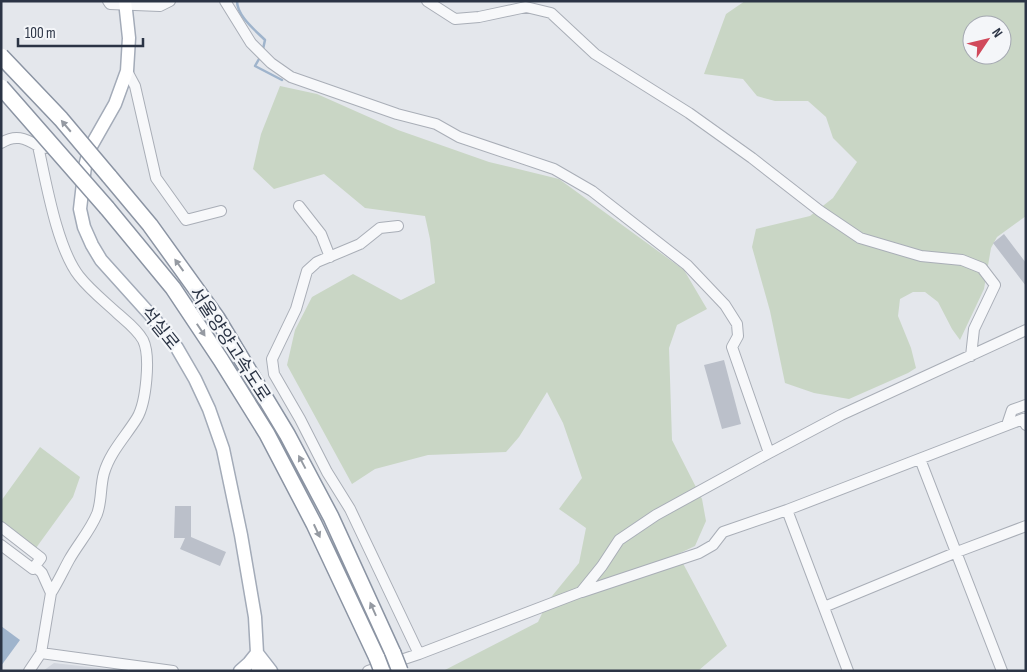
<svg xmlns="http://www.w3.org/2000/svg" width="1027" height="672" viewBox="0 0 1027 672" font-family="'Sofia Sans Condensed','Noto Sans KR',sans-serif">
  <rect width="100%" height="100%" fill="#e4e7ec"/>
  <path fill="#d2d6de" d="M54 663 124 671H43Z"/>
  <path fill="#c9d6c5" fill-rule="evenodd" d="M745 1H1026V216L997 237 991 248 984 289 960 340 952 329 938 302 925 292H913L900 299 898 316 911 348 916 368 908 373 849 399 814 393 785 383 770 311 752 247 756 229 810 216 833 198 857 162 833 138 826 117 808 101H775L757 96 743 79 704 74 726 14ZM972 25H1002V55H972Z
    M280 86 317 94 398 130 489 162 559 179 684 270 707 309 677 325 669 348 672 440 702 499 706 521 695 546 678 554 727 646 698 671H443L538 622 548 601 579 563 586 528 559 509 582 478 563 423 547 392 519 437 506 452 428 455 375 469 352 484 287 365 295 330 312 297 353 274 401 300 435 283 430 239 425 216 365 208 324 174 274 189 253 169 261 134Z
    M40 447 80 477 73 497 36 548 1 523V501Z"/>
  <path fill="#9fb4cc" d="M1 626 20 640 1 666Z"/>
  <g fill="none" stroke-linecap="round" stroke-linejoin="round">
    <path stroke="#9fb4cc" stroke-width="2.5" d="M237 1C237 16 255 30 265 40L263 49
      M259 59 255 66 282 80"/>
  </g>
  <path fill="#bbc0ca" d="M1004 234 1026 263V286L993 243Z
    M724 360 741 424 722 429 704 365Z
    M175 506H191V537L226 552 220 566 180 549 185 538H174Z"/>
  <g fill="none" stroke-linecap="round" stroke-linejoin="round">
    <g stroke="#a9aeb7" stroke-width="12">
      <path id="minor" d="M108 1 110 4 160 6 170 1
        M225 1 251 43 271 63 291 77 397 114 436 124 459 137 554 169 592 191 687 265 725 305 737 324 738 336 732 347 769 453
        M427 1 455 19 479 17 526 7 551 13 595 54 689 113 752 158 820 211 860 238 921 256 962 260 982 268 995 285 974 329 971 356
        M127 71 135 86 156 178 186 220 221 211
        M1 143C15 134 25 138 38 146
        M299 206 321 234 330 257
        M398 226 380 228 360 244 317 262 307 271 296 309 272 359 274 374 300 419 327 472 350 509 419 654
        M1007 425 1012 410 1026 405
        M920 459 1002 671
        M787 510 848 671
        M1 527 41 558 35 566
        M1 545 33 569 35 566 42 573 51 593 41 653 29 671
        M582 592 699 553 713 545 723 532 787 510 1023 419 1026 425
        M51 593C58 582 63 571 69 560 78 544 90 531 97 514 102 501 100 487 104 473 110 452 126 436 137 418 146 403 151 356 143 340 137 329 126 321 117 313 104 301 90 290 79 276 57 248 46 182 38 146L57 150
        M824 607 957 552 1026 526
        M41 653 173 671
        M368 671 419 654 581 592 602 566 619 540 656 515 769 453 841 415 1026 330"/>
    </g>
    <g stroke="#a3abb8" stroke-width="15">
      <path id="major" d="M125 1 129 38 127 71 115 104 90 148 85 166 80 209 84 227 92 245 101 260 155 320 177 348 195 379 209 409 223 449 241 535 255 617 258 671
        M257 653 271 671
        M240 671 249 663 257 653"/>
    </g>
    <g stroke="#8b94a3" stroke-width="18">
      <path id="highway" d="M109 176 150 225 217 318 287 434 331 517 393 653
        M107 208 173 288 221 360 267 434 314 524 377 658"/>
    </g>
    <use href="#minor" stroke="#f7f8fa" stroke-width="10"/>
    <use href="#major" stroke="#fff" stroke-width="12"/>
    <use href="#highway" stroke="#fff" stroke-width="15"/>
    <g stroke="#8b94a3" stroke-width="18" stroke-linecap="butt">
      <path id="highway-bridge" d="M1 56 61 119 109 176
        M1 87 107 208
        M393 653 400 671
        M377 658 382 671"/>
    </g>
    <use href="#highway-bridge" stroke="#fff" stroke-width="15"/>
  </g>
  <defs><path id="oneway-solid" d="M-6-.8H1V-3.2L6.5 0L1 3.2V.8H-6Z" transform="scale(1.25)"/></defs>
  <g fill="#959aa2">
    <use href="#oneway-solid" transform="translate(66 126) rotate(-130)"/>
    <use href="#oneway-solid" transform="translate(179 265) rotate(-126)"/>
    <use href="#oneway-solid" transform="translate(201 330) rotate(56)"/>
    <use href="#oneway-solid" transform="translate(302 462) rotate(-118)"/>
    <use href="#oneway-solid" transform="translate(317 531) rotate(65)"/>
    <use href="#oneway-solid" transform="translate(373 609) rotate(-114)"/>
  </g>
  <g text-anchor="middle" stroke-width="4.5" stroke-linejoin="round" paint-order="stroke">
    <g font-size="18" fill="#2b3445" stroke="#f4f6f9">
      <text transform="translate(160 328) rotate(51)" y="6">석실로</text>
      <text transform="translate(230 344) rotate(57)" y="6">서울양양고속도로</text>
    </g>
  </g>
  <rect width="1027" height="672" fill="none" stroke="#2b3445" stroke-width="5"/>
  <g transform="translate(987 40) rotate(55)"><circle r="24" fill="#f4f6f9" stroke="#a4a8b1"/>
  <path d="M0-4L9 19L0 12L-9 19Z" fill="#d1495b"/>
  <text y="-8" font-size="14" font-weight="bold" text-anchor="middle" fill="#2b3445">N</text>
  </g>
  <path d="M18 38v8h125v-8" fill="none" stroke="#2b3445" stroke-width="2.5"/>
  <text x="25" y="38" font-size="15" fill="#2b3445" stroke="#f4f6f9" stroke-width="4" paint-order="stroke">100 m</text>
</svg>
